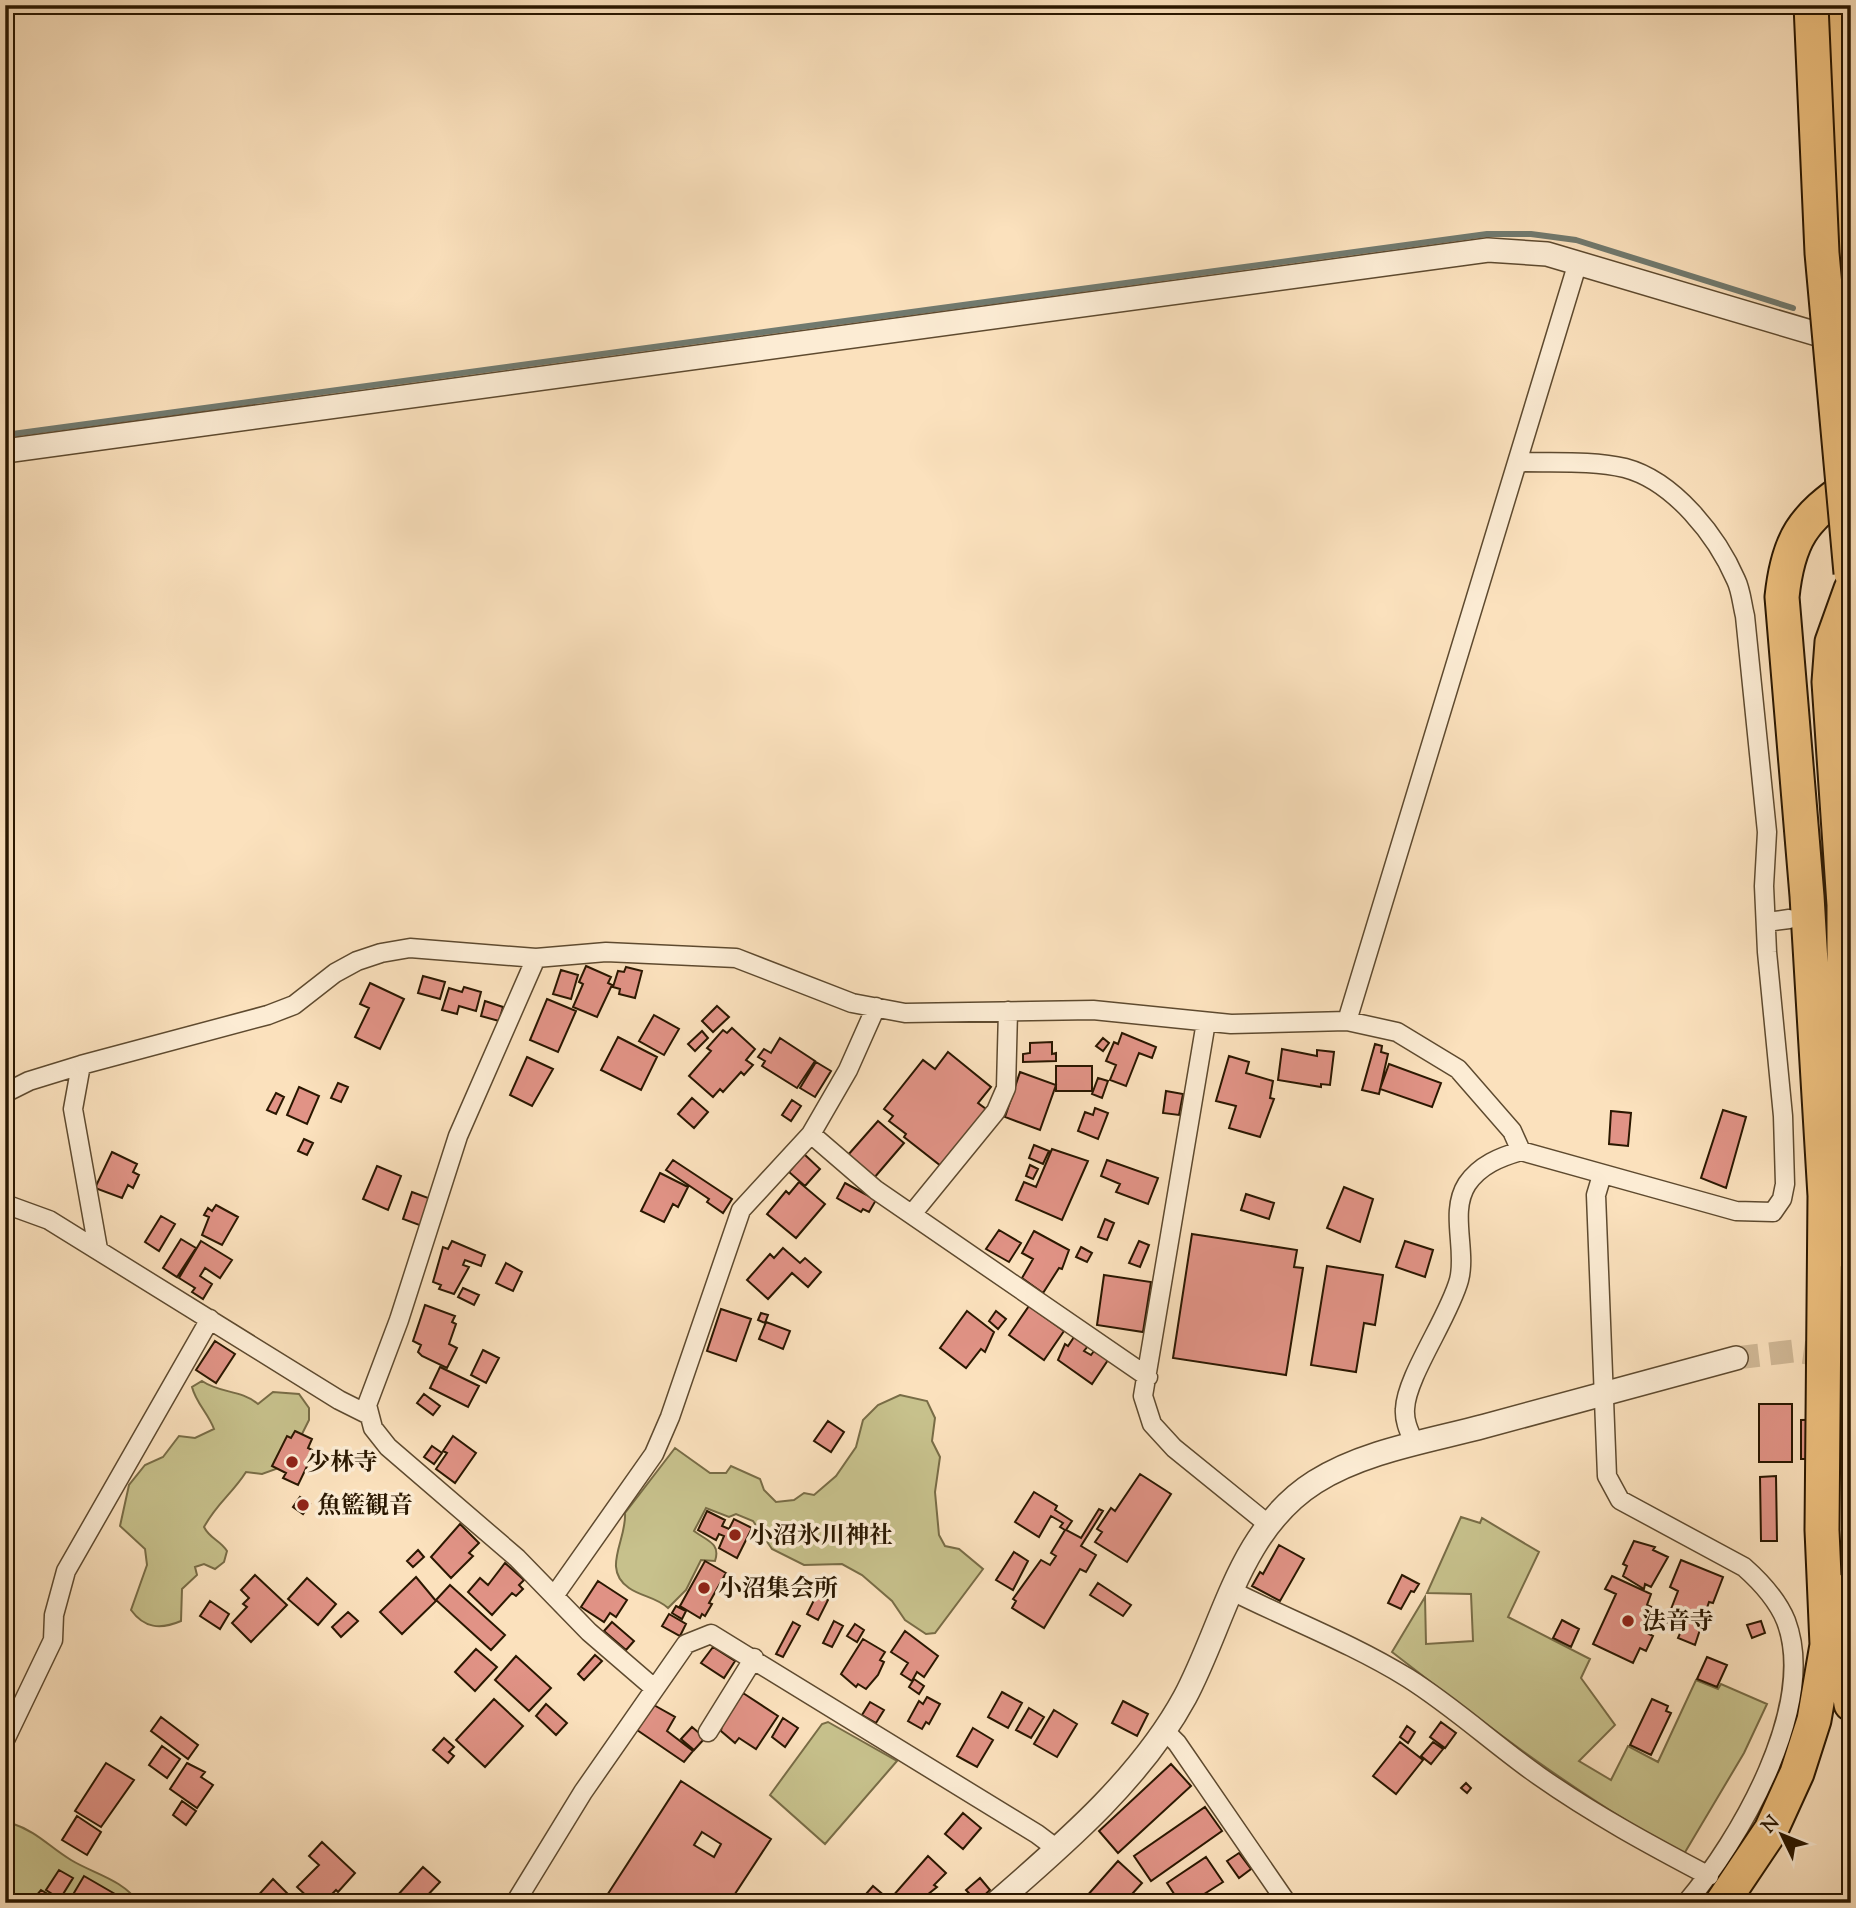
<svg xmlns="http://www.w3.org/2000/svg" width="1856" height="1908" viewBox="0 0 1856 1908" font-family="'Sorts Mill Goudy','Noto Serif JP',serif">
  <rect width="100%" height="100%" fill="#fbe1bd"/>
  <filter id="stains"><feTurbulence type="fractalNoise" baseFrequency=".00286" numOctaves="4"/><feColorMatrix values="0 0 0 0 .2 0 0 0 0 .09 0 0 0 0 .02 0 0 0 .5 -.17"/></filter>
  <radialGradient id="worn" r=".72"><stop offset=".6" stop-color="#630" stop-opacity="0"/><stop offset="1" stop-color="#630" stop-opacity=".3"/></radialGradient>
  <path fill="#c7c18c" stroke="#786c46" stroke-width="2" d="M202 1381C221 1394 240 1389 258 1404L273 1392 299 1394 309 1408V1420L302 1434 292 1440 276 1469 262 1474 246 1472C232 1494 217 1503 204 1527 210 1539 220 1540 227 1551L224 1562 215 1569 204 1564 195 1567 197 1575 182 1589 181 1621C160 1630 144 1628 131 1610L147 1565 145 1549 120 1526 129 1485 145 1465 163 1457 179 1436 195 1438 214 1429C208 1413 196 1403 192 1387Z
    M900 1395 927 1401 935 1418 932 1441 940 1457 935 1492 939 1535 945 1546 959 1549 983 1569 935 1633 926 1634 905 1620 892 1601 862 1575 842 1564 804 1565 772 1549 753 1521 736 1514 729 1517 706 1508 694 1531C707 1541 721 1543 715 1561L701 1560 686 1590 668 1608C656 1597 642 1597 629 1588 601 1569 627 1540 625 1513L675 1448 710 1473H726L731 1466 760 1479 764 1490 776 1502 794 1500 804 1493 814 1495 836 1476 856 1447 863 1420 878 1405Z
    M1461 1517 1480 1523 1482 1518 1539 1552 1508 1617 1590 1659 1581 1678 1615 1725 1579 1761 1611 1780 1628 1746 1658 1762 1696 1680 1718 1689 1721 1684 1767 1704 1744 1753 1684 1854C1579 1797 1486 1725 1392 1652L1425 1597 1426 1644 1473 1641 1471 1594 1427 1593Z
    M828 1722 897 1761 825 1844 770 1795 822 1724Z
    M11 1823C38 1832 48 1846 71 1860 94 1874 122 1879 139 1903H5V1825Z"/>
  <g fill="none" stroke-linecap="round" stroke-linejoin="round">
    <path stroke="#717a6f" stroke-width="6" d="M5 435 1487 234H1531L1576 240 1793 308"/>
  </g>
  <path fill="#e19386" stroke="#2a1700" stroke-width="2" fill-rule="evenodd" d="M586 966 611 977 608 983 612 985 597 1017 573 1007 583 984 579 982Z
    M626 967 642 971 635 998 619 994 620 989 613 987 618 971 624 972Z
    M561 970 578 975 571 999 553 994Z
    M423 976 445 982 440 999 418 993Z
    M370 983 404 999 380 1049 355 1037 369 1008 360 1004Z
    M464 987 481 992 476 1011 459 1006 457 1014 442 1010 449 988 462 992Z
    M547 999 576 1011 558 1052 530 1040Z
    M485 1001 503 1007 499 1021 481 1016Z
    M717 1006 729 1017 713 1032 702 1021Z
    M654 1015 679 1029 664 1055 639 1041Z
    M732 1028 755 1049 746 1060 753 1065 744 1075 741 1072 723 1092 720 1089 713 1097 689 1076 711 1051 707 1048 723 1030 727 1033Z
    M702 1031 708 1038 695 1051 688 1044Z
    M1122 1033 1156 1047 1152 1058 1139 1053 1126 1086 1110 1080 1116 1065 1106 1061 1114 1042 1118 1044Z
    M618 1037 657 1057 641 1090 601 1070Z
    M780 1038 815 1061 797 1088 762 1066 765 1061 758 1057 764 1049 771 1053Z
    M1103 1038 1109 1043 1103 1051 1096 1046Z
    M1052 1042V1054L1056 1053V1061L1023 1062V1054L1030 1053V1043Z
    M1375 1044 1382 1046 1381 1052 1388 1054 1379 1094 1362 1090Z
    M1282 1049 1317 1056V1050L1334 1052 1330 1085 1321 1084V1087L1278 1080Z
    M948 1052 991 1087 978 1103 986 1109 941 1166 904 1137 906 1134 889 1121 893 1116 884 1109 923 1060 935 1069Z
    M1229 1056 1249 1062 1246 1073 1273 1081 1270 1098 1274 1099 1260 1137 1229 1128 1236 1106 1216 1101Z
    M527 1057 553 1069 532 1106 510 1095Z
    M816 1062 831 1071 815 1097 800 1088Z
    M1389 1064 1441 1083 1432 1107 1380 1089Z
    M1056 1066H1092V1091H1056Z
    M1020 1072 1056 1085 1040 1130 1005 1117Z
    M1098 1078 1108 1081 1102 1098 1092 1094Z
    M338 1083 348 1087 341 1102 331 1098Z
    M299 1087 319 1096 307 1124 287 1115Z
    M1166 1091 1183 1094 1179 1115 1163 1113Z
    M276 1093 284 1097 276 1114 267 1110Z
    M692 1098 708 1112 694 1128 678 1114Z
    M792 1100 801 1106 791 1121 782 1115Z
    M1095 1108 1108 1113 1098 1139 1078 1131 1085 1112 1093 1115Z
    M1723 1110 1746 1117 1726 1188 1701 1178Z
    M1611 1111 1631 1113 1628 1146 1609 1144Z
    M878 1121 904 1143 874 1178 848 1155Z
    M304 1139 313 1143 307 1155 298 1151Z
    M1034 1145 1049 1151 1043 1164 1029 1158Z
    M1052 1149 1088 1161 1062 1220 1016 1200 1024 1182 1036 1187Z
    M112 1152 137 1164 133 1172 139 1175 133 1188 128 1185 122 1198 95 1188Z
    M804 1154 820 1169 805 1186 789 1172Z
    M673 1160 732 1199 723 1213 707 1202 709 1199 666 1170Z
    M1107 1160 1158 1178 1148 1204 1116 1192 1120 1184 1101 1176Z
    M1030 1165 1038 1169 1033 1179 1026 1176Z
    M377 1166 401 1176 388 1210 363 1199Z
    M660 1173 688 1187 678 1207 673 1204 664 1222 641 1211Z
    M799 1182 825 1204 796 1238 767 1214 786 1191 789 1194Z
    M845 1183 876 1200 869 1212 863 1209 861 1212 837 1198Z
    M1344 1187 1373 1199 1360 1242 1327 1228Z
    M412 1192 431 1199 422 1226 403 1219Z
    M1246 1194 1274 1203 1269 1219 1241 1210Z
    M216 1205 238 1217 222 1245 202 1235 209 1217 204 1215 208 1208 212 1211Z
    M161 1216 175 1224 159 1251 145 1242Z
    M1105 1219 1114 1223 1107 1240 1098 1237Z
    M999 1230 1021 1243 1009 1262 986 1249Z
    M1034 1231 1069 1250 1062 1269 1059 1268 1043 1293 1022 1278 1033 1259 1022 1253Z
    M1192 1234 1297 1250 1294 1267 1303 1268 1286 1375 1173 1358Z
    M181 1239 196 1248 177 1277 163 1268Z
    M201 1241 232 1260 220 1278 205 1268 200 1276 212 1284 203 1299 192 1292 195 1288 179 1278Z
    M452 1241 485 1255 481 1266 465 1260 463 1265 469 1267 454 1294 439 1289 441 1285 433 1282 443 1247 448 1249Z
    M1139 1241 1149 1245 1140 1267 1129 1263Z
    M1405 1241 1433 1250 1425 1277 1396 1267Z
    M1081 1247 1092 1253 1087 1262 1076 1257Z
    M783 1248 800 1263 805 1258 821 1272 808 1287 792 1273 768 1299 747 1280 770 1254 774 1258Z
    M506 1263 522 1272 513 1291 496 1283Z
    M1327 1266 1383 1275 1375 1325 1364 1323 1356 1372 1311 1365Z
    M1104 1275 1151 1282 1143 1332 1097 1325Z
    M463 1288 479 1295 474 1305 458 1297Z
    M425 1305 455 1316 452 1322 456 1324 449 1344 457 1348 447 1368 422 1356 418 1352 421 1345 413 1341Z
    M1029 1306 1064 1331 1044 1360 1009 1335Z
    M721 1309 751 1319 736 1361 707 1351Z
    M967 1311 994 1332 985 1352 981 1349 966 1368 940 1348Z
    M996 1311 1006 1319 998 1329 989 1321Z
    M761 1313 768 1315 765 1323 758 1320Z
    M766 1322 790 1331 783 1349 759 1339Z
    M1074 1337 1088 1346 1084 1351 1091 1355 1094 1351 1108 1360 1092 1384 1058 1360 1065 1344 1068 1346Z
    M215 1341 235 1354 216 1383 196 1370Z
    M483 1350 499 1358 486 1383 471 1375Z
    M440 1367 479 1386 468 1407 430 1388Z
    M424 1394 440 1406 433 1415 417 1403Z
    M1759 1404H1792V1462H1759Z
    M1851 1419V1459H1801V1420Z
    M828 1421 844 1432 831 1452 814 1441Z
    M295 1431 312 1439 308 1448 312 1450 308 1457 311 1458 298 1485 283 1478 286 1473 272 1466 287 1436 291 1438Z
    M453 1436 476 1453 455 1483 436 1469 447 1453 443 1451Z
    M432 1446 442 1453 434 1464 424 1457Z
    M1140 1474 1171 1494 1127 1562 1095 1542 1102 1532 1097 1529 1111 1508 1115 1511Z
    M1776 1476 1777 1541H1761L1760 1477Z
    M1034 1492 1057 1506 1055 1510 1072 1521 1066 1530 1081 1538 1099 1509 1103 1511 1081 1546 1096 1555 1086 1572 1080 1569 1044 1628 1012 1608 1016 1601 1013 1599 1041 1560 1050 1565 1056 1556 1051 1553 1065 1530 1060 1527 1063 1523 1051 1516 1039 1537 1015 1522Z
    M300 1497 310 1504 303 1514 293 1507Z
    M707 1511 725 1520 722 1526 729 1529 734 1519 752 1528 737 1558 719 1548 724 1536 719 1534 716 1540 698 1530Z
    M460 1524 479 1543 469 1553 473 1556 451 1578 431 1557Z
    M1634 1541 1655 1547 1653 1550 1668 1557 1651 1587 1645 1584 1644 1589 1623 1576 1627 1566 1623 1564Z
    M1279 1545 1304 1559 1280 1601 1252 1586 1260 1572 1263 1574Z
    M418 1550 424 1557 413 1567 407 1561Z
    M1014 1552 1028 1561 1013 1590 996 1580Z
    M1681 1560 1723 1577 1713 1603 1709 1602 1695 1645 1678 1638 1682 1629 1666 1622 1678 1591 1670 1587Z
    M705 1561 726 1573 709 1603 712 1604 705 1616 702 1614 700 1618 680 1606Z
    M505 1563 524 1580 519 1585 523 1589 516 1596 512 1593 492 1615 468 1592 480 1578 488 1585Z
    M255 1575 287 1605 251 1642 232 1623 247 1607 243 1604 249 1598 241 1590Z
    M1402 1575 1419 1584 1414 1592 1411 1591 1401 1609 1388 1603Z
    M1612 1576 1651 1594 1647 1605 1658 1610 1647 1633 1653 1636 1646 1651 1640 1648 1633 1663 1593 1644 1616 1594 1605 1589Z
    M416 1577 436 1601 402 1634 380 1612Z
    M307 1578 336 1604 318 1625 288 1599Z
    M598 1581 627 1600 616 1617 610 1613 604 1622 581 1607Z
    M1098 1583 1131 1605 1123 1616 1090 1595Z
    M450 1585 505 1635 491 1650 436 1600Z
    M817 1594 828 1600 818 1620 807 1614Z
    M210 1601 229 1614 220 1629 200 1616Z
    M676 1606 686 1611 682 1619 672 1613Z
    M348 1612 358 1621 341 1637 332 1627Z
    M669 1614 686 1624 680 1636 662 1626Z
    M1562 1620 1579 1629 1571 1647 1553 1638Z
    M834 1621 843 1626 832 1647 823 1643Z
    M1761 1621 1765 1633 1752 1638 1747 1625Z
    M612 1622 634 1641 626 1650 604 1631Z
    M793 1622 800 1626 783 1657 776 1654Z
    M855 1624 864 1630 857 1642 847 1636Z
    M905 1631 938 1656 924 1677 917 1672 912 1681 901 1674 908 1663 891 1652Z
    M863 1639 885 1652 880 1660 884 1662 878 1675 866 1689 858 1684 856 1687 841 1674Z
    M713 1647 735 1661 724 1678 701 1663Z
    M476 1649 497 1667 475 1691 455 1672Z
    M595 1655 602 1661 584 1680 578 1674Z
    M516 1656 551 1688 529 1711 495 1680Z
    M1707 1657 1727 1665 1717 1687 1697 1679Z
    M914 1679 924 1686 919 1694 909 1687Z
    M1002 1692 1022 1703 1008 1728 988 1717Z
    M743 1693 778 1716 756 1749 739 1738 735 1743 721 1731 722 1724Z
    M927 1697 940 1704 929 1724 926 1722 922 1729 908 1721 919 1701 923 1704Z
    M494 1699 523 1726 485 1767 456 1740Z
    M1652 1699 1668 1706 1666 1711 1671 1713 1651 1755 1630 1745Z
    M1123 1701 1148 1714 1137 1736 1112 1723Z
    M870 1702 884 1710 876 1723 862 1715Z
    M546 1704 567 1723 556 1735 536 1716Z
    M652 1704 675 1717 667 1731 693 1751 684 1762 637 1730Z
    M1029 1708 1044 1717 1031 1738 1016 1730Z
    M1054 1710 1077 1724 1057 1757 1034 1744Z
    M161 1717 198 1745 188 1759 151 1731Z
    M783 1718 798 1728 785 1747 772 1737Z
    M1441 1722 1456 1733 1445 1748 1430 1737Z
    M1407 1726 1415 1732 1408 1743 1400 1737Z
    M692 1727 705 1738 694 1750 681 1739Z
    M973 1728 993 1740 977 1767 957 1756Z
    M444 1738 454 1747 449 1752 454 1756 448 1763 433 1750Z
    M1400 1742 1423 1760 1396 1794 1373 1776Z
    M1433 1742 1443 1749 1431 1764 1421 1756Z
    M162 1746 180 1759 167 1778 149 1765Z
    M106 1763 134 1780 101 1827 75 1811Z
    M187 1763 205 1772 201 1777 213 1785 197 1808 170 1789Z
    M1171 1764 1191 1786 1118 1853 1099 1831Z
    M681 1781 771 1839 729 1903H669L660 1897 657 1903H602ZM702 1832 721 1844 714 1857 694 1845Z
    M1466 1783 1471 1788 1467 1793 1461 1788Z
    M182 1801 196 1811 186 1825 173 1815Z
    M1205 1807 1222 1831 1151 1881 1134 1856Z
    M963 1813 981 1828 963 1849 945 1834Z
    M77 1816 101 1832 87 1855 62 1840Z
    M322 1842 355 1873 338 1892 336 1890 329 1897 335 1903H314L297 1887 319 1865 309 1856Z
    M1239 1853 1251 1869 1239 1878 1227 1861Z
    M928 1856 946 1873 934 1885 937 1887 917 1903H898L892 1897Z
    M1206 1857 1223 1882 1190 1903H1180L1167 1883Z
    M1118 1861 1142 1883 1124 1903H1093L1086 1897Z
    M423 1867 440 1882 425 1898 431 1903H405L397 1896Z
    M59 1870 73 1878 60 1899 46 1890Z
    M84 1876 122 1898 119 1903H68Z
    M980 1878 990 1890 977 1902 966 1890Z
    M273 1879 287 1893 278 1903H257L254 1900Z
    M873 1886 887 1898 883 1903 866 1894Z
    M41 1890 56 1899 54 1903H30Z
    M16 1895 27 1901 26 1903H11Z
    M866 1895 871 1903 859 1902Z"/>
  <g fill="none" stroke-linecap="round" stroke-linejoin="round">
    <path stroke="#d1b997" stroke-width="23" stroke-dasharray="23 11" stroke-linecap="butt" d="M1736 1358 1794 1351 1851 1359"/>
    <g stroke="#5e4a2f" stroke-width="21">
      <path id="minor" d="M1767 922 1789 919
        M536 958 458 1136 399 1320 367 1405 373 1428 388 1447 517 1558 589 1632 654 1688
        M1347 1021 1578 262
        M1206 1022 1143 1396 1152 1424 1174 1448 1269 1525
        M81 1065 73 1109 98 1249
        M5 1093 29 1081 81 1065 268 1015 294 1005 335 973 357 961 381 953 410 948 536 958 606 952 736 958 852 1003 905 1013 1093 1010 1231 1024 1347 1021 1397 1032 1458 1069 1512 1131 1521 1151
        M811 1134 876 1190 1148 1377
        M1602 1175 1596 1195 1607 1476 1620 1500 1744 1567C1761 1582 1777 1599 1786 1621 1818 1706 1739 1841 1686 1903
        M5 1204 49 1220 339 1400 369 1415
        M912 1214 996 1111 1006 1088 1008 1011
        M1415 1445C1410 1433 1404 1422 1405 1409 1406 1377 1449 1317 1459 1280 1467 1250 1449 1212 1467 1184 1480 1165 1500 1157 1521 1151L1736 1211 1773 1212 1782 1199 1785 1184 1783 1116 1767 952 1764 886 1767 832 1745 616C1742 604 1741 590 1736 580 1717 536 1674 481 1625 468 1592 460 1553 463 1519 462
        M1232 1591C1290 1620 1351 1643 1408 1678 1454 1707 1495 1745 1539 1776 1593 1814 1650 1845 1709 1876
        M554 1596 654 1454 670 1417 741 1210 811 1134 848 1070 876 1007
        M1163 1729 1177 1743 1287 1903
        M708 1732 754 1658
        M5 1740 53 1640 54 1615 66 1571 210 1319
        M515 1903 583 1792 686 1644 711 1634 1037 1834 1057 1849"/>
    </g>
    <g stroke="#5e4a2f" stroke-width="26">
      <path id="tertiary" d="M5 451 1488 250 1547 254 1851 344
        M996 1903C1065 1843 1141 1778 1185 1697 1224 1624 1239 1530 1315 1482 1364 1451 1429 1441 1485 1426 1569 1404 1652 1380 1736 1358"/>
    </g>
    <g stroke="#2a1700" stroke-width="37">
      <path id="motorway" d="M1841 5 1851 251
        M1851 589 1832 642 1829 682 1844 905V1193L1851 1253
        M1847 1659 1851 1588
        M1846 1673 1851 1704
        M1722 1903 1771 1830 1797 1773 1814 1720 1827 1645 1822 1530 1825 1196 1807 896 1782 597C1788 539 1803 518 1851 485"/>
    </g>
    <use href="#minor" stroke="#fcecd4" stroke-width="18"/>
    <use href="#tertiary" stroke="#fcecd4" stroke-width="23"/>
    <use href="#motorway" stroke="#eec07e" stroke-width="33"/>
    <g stroke="#2a1700" stroke-width="37" stroke-linecap="butt">
      <path id="motorway-bridge" d="M1811 5 1822 253 1851 573"/>
    </g>
    <use href="#motorway-bridge" stroke="#eec07e" stroke-width="33"/>
  </g>
  <g fill="#8f2418" stroke="#fcecd4" stroke-width="2.5">
    <circle cx="292" cy="1462" r="7"/>
    <circle cx="303" cy="1505" r="7"/>
    <circle cx="735" cy="1535" r="7"/>
    <circle cx="704" cy="1588" r="7"/>
    <circle cx="1628" cy="1621" r="7"/>
  </g>
  <g text-anchor="middle" stroke-width="7" stroke-linejoin="round" paint-order="stroke">
    <g font-size="24" font-weight="bold" fill="#2a1700" stroke="#fcecd4" text-anchor="start">
      <text x="306" y="1470">少林寺</text>
      <text x="317" y="1513">魚籃観音</text>
      <text x="749" y="1543">小沼氷川神社</text>
      <text x="718" y="1596">小沼集会所</text>
      <text x="1642" y="1629">法音寺</text>
    </g>
  </g>
  <rect width="1856" height="1908" fill="none" stroke="#fbe1bd" stroke-width="28"/>
  <rect x="7" y="7" width="1842" height="1894" fill="none" stroke="#2a1700" stroke-width="3.5"/>
  <rect x="14" y="14" width="1828" height="1880" fill="none" stroke="#2a1700" stroke-width="2"/>
  <g transform="translate(1782 1835) rotate(313)" stroke="#fcecd4" stroke-width="5" paint-order="stroke">
  <path d="M0-5L12 26L0 18L-12 26Z" fill="#2a1700"/>
  <text y="-10" font-size="19" font-weight="bold" text-anchor="middle" fill="#2a1700">N</text>
  </g>
  <rect width="100%" height="100%" filter="url(#stains)"/>
  <rect width="100%" height="100%" fill="url(#worn)"/>
</svg>
